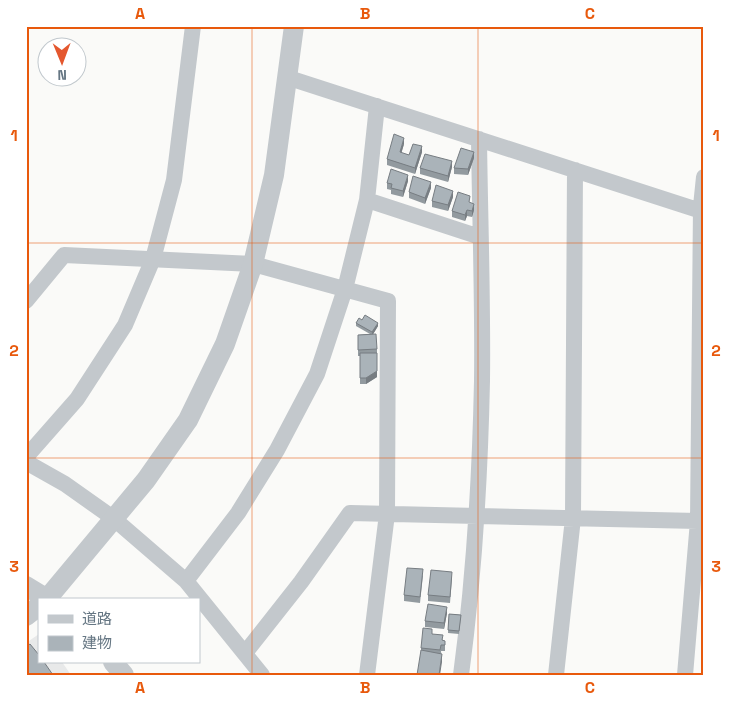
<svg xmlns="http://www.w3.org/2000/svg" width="730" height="701" viewBox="0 0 730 701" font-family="'Space Grotesk','Noto Sans JP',sans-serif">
  <rect width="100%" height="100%" fill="#fafaf8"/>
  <path fill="#e8e9e9" d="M39 634V662H62L71 675H26V643Z"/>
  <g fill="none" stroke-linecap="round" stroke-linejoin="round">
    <path stroke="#c3c8cc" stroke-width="16" d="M286 77 701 211
      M367 200 480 237
      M26 301 64 255 253 264 388 301 387 514 367 675
      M26 457 77 399 125 325 153 259 174 180 193 26
      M26 462 65 484 113 518 186 581 262 675
      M186 581 238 513 277 450 317 374 345 289 367 200 377 106
      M245 653 301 582 350 513 698 521
      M461 675C474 578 480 479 482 381 483 301 480 220 479 139
      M556 675 573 518 575 170
      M685 675 698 521 701 206 704 177"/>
    <path stroke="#c3c8cc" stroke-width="20" d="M26 586 49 600
      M46 600 146 480 188 420 225 344 253 264 274 175 294 26
      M26 616 39 606
      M113 662 124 675"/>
  </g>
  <path fill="#929a9f" d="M404 144 401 153 409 155 422 152 415 174 387 165V159Z
    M474 158 468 175 454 174V168Z
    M452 167 448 182 420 174V168Z
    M408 181 403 197 391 194V190L387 189V183Z
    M431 188 425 204 409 198V192Z
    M453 197 448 211 432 207V201Z
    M469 202 474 210 472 217 467 216 465 221 452 217V211Z
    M362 320 378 326 373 334 377 349V377L366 384H360V356H358V335L370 334 356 326V323Z
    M423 575 420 603 404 601V595Z
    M452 578 450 603 428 601V595Z
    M447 613 444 629 425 627V621Z
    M449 614 461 615 459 634 448 633Z
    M432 634 443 640 445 641V651H441L442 662 421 653V648Z"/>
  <path fill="#777d82" d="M404 138V144L400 158V152Z
    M422 146V152L415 174V168Z
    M474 152V158L468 175V169Z
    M452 161V167L448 182V176Z
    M408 175V181L403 197V191Z
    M431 182V188L425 204V198Z
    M453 191V197L448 211V205Z
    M474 204V210L472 217V211Z
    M467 210V216L465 221V215Z
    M378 323V326L372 336V332Z
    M377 371V377L366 384V378Z
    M447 607V613L444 629V623Z
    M442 654V662L440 675H439Z"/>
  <path fill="#aab3b9" stroke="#777d82" d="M394 134 404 138 400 152 409 155 413 144 422 146 415 168 387 159Z
    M461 148 474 152 468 169 454 168Z
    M425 154 452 161 448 176 420 168Z
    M391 169 408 175 403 191 391 188 392 184 387 183Z
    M413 176 431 182 425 198 409 192Z
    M436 185 453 191 448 205 432 201Z
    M458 192 470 196 469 202 474 204 472 211 467 210 465 215 452 211Z
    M365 315 378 323 372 332 356 323 359 318 362 320Z
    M376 334 377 349 358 350V335Z
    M360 353H377V371L366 378H360Z
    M407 568 423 569 420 597 404 595Z
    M431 570 452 572 450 597 428 595Z
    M428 604 447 607 444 623 425 621Z
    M449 614 461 615 459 631 448 630Z
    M423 628 432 629V634L443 635 442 640 445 641V645H441L440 650 421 648Z
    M30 644 39 655V662H44L53 675H28L26 672V671L28 669 26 667V647Z
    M421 650 442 654 439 675H417Z"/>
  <path fill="none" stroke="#e8590c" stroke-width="1" stroke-opacity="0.55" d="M252 26V675M478 26V675M26 243H704M26 458H704"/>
  <rect width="730" height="701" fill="none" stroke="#ffffff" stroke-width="55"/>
  <rect x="38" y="598" width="162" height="65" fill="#ffffff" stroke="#c1c8cd"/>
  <rect x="48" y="615" width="25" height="8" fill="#c3c8cc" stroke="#c1c8cd"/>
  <text x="82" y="624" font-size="15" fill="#657683">道路</text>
  <rect x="48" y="636" width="25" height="15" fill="#aab3b9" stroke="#c1c8cd"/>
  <text x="82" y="648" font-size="15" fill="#657683">建物</text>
  <g transform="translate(62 62) rotate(179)"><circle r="24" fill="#ffffff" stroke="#c1c8cd"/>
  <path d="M0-4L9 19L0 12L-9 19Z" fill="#e4572e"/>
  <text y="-8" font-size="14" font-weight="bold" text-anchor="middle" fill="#657683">N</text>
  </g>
  <rect x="28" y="28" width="674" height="646" fill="none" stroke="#e8590c" stroke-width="2"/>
  <g font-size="16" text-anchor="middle" font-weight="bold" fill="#e8590c">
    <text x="140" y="19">A</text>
    <text x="365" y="19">B</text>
    <text x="590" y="19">C</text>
    <text x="14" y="141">1</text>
    <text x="716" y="141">1</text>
    <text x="14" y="356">2</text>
    <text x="716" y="356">2</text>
    <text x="14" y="572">3</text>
    <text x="716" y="572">3</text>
    <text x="140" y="693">A</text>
    <text x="365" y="693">B</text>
    <text x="590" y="693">C</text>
  </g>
</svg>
